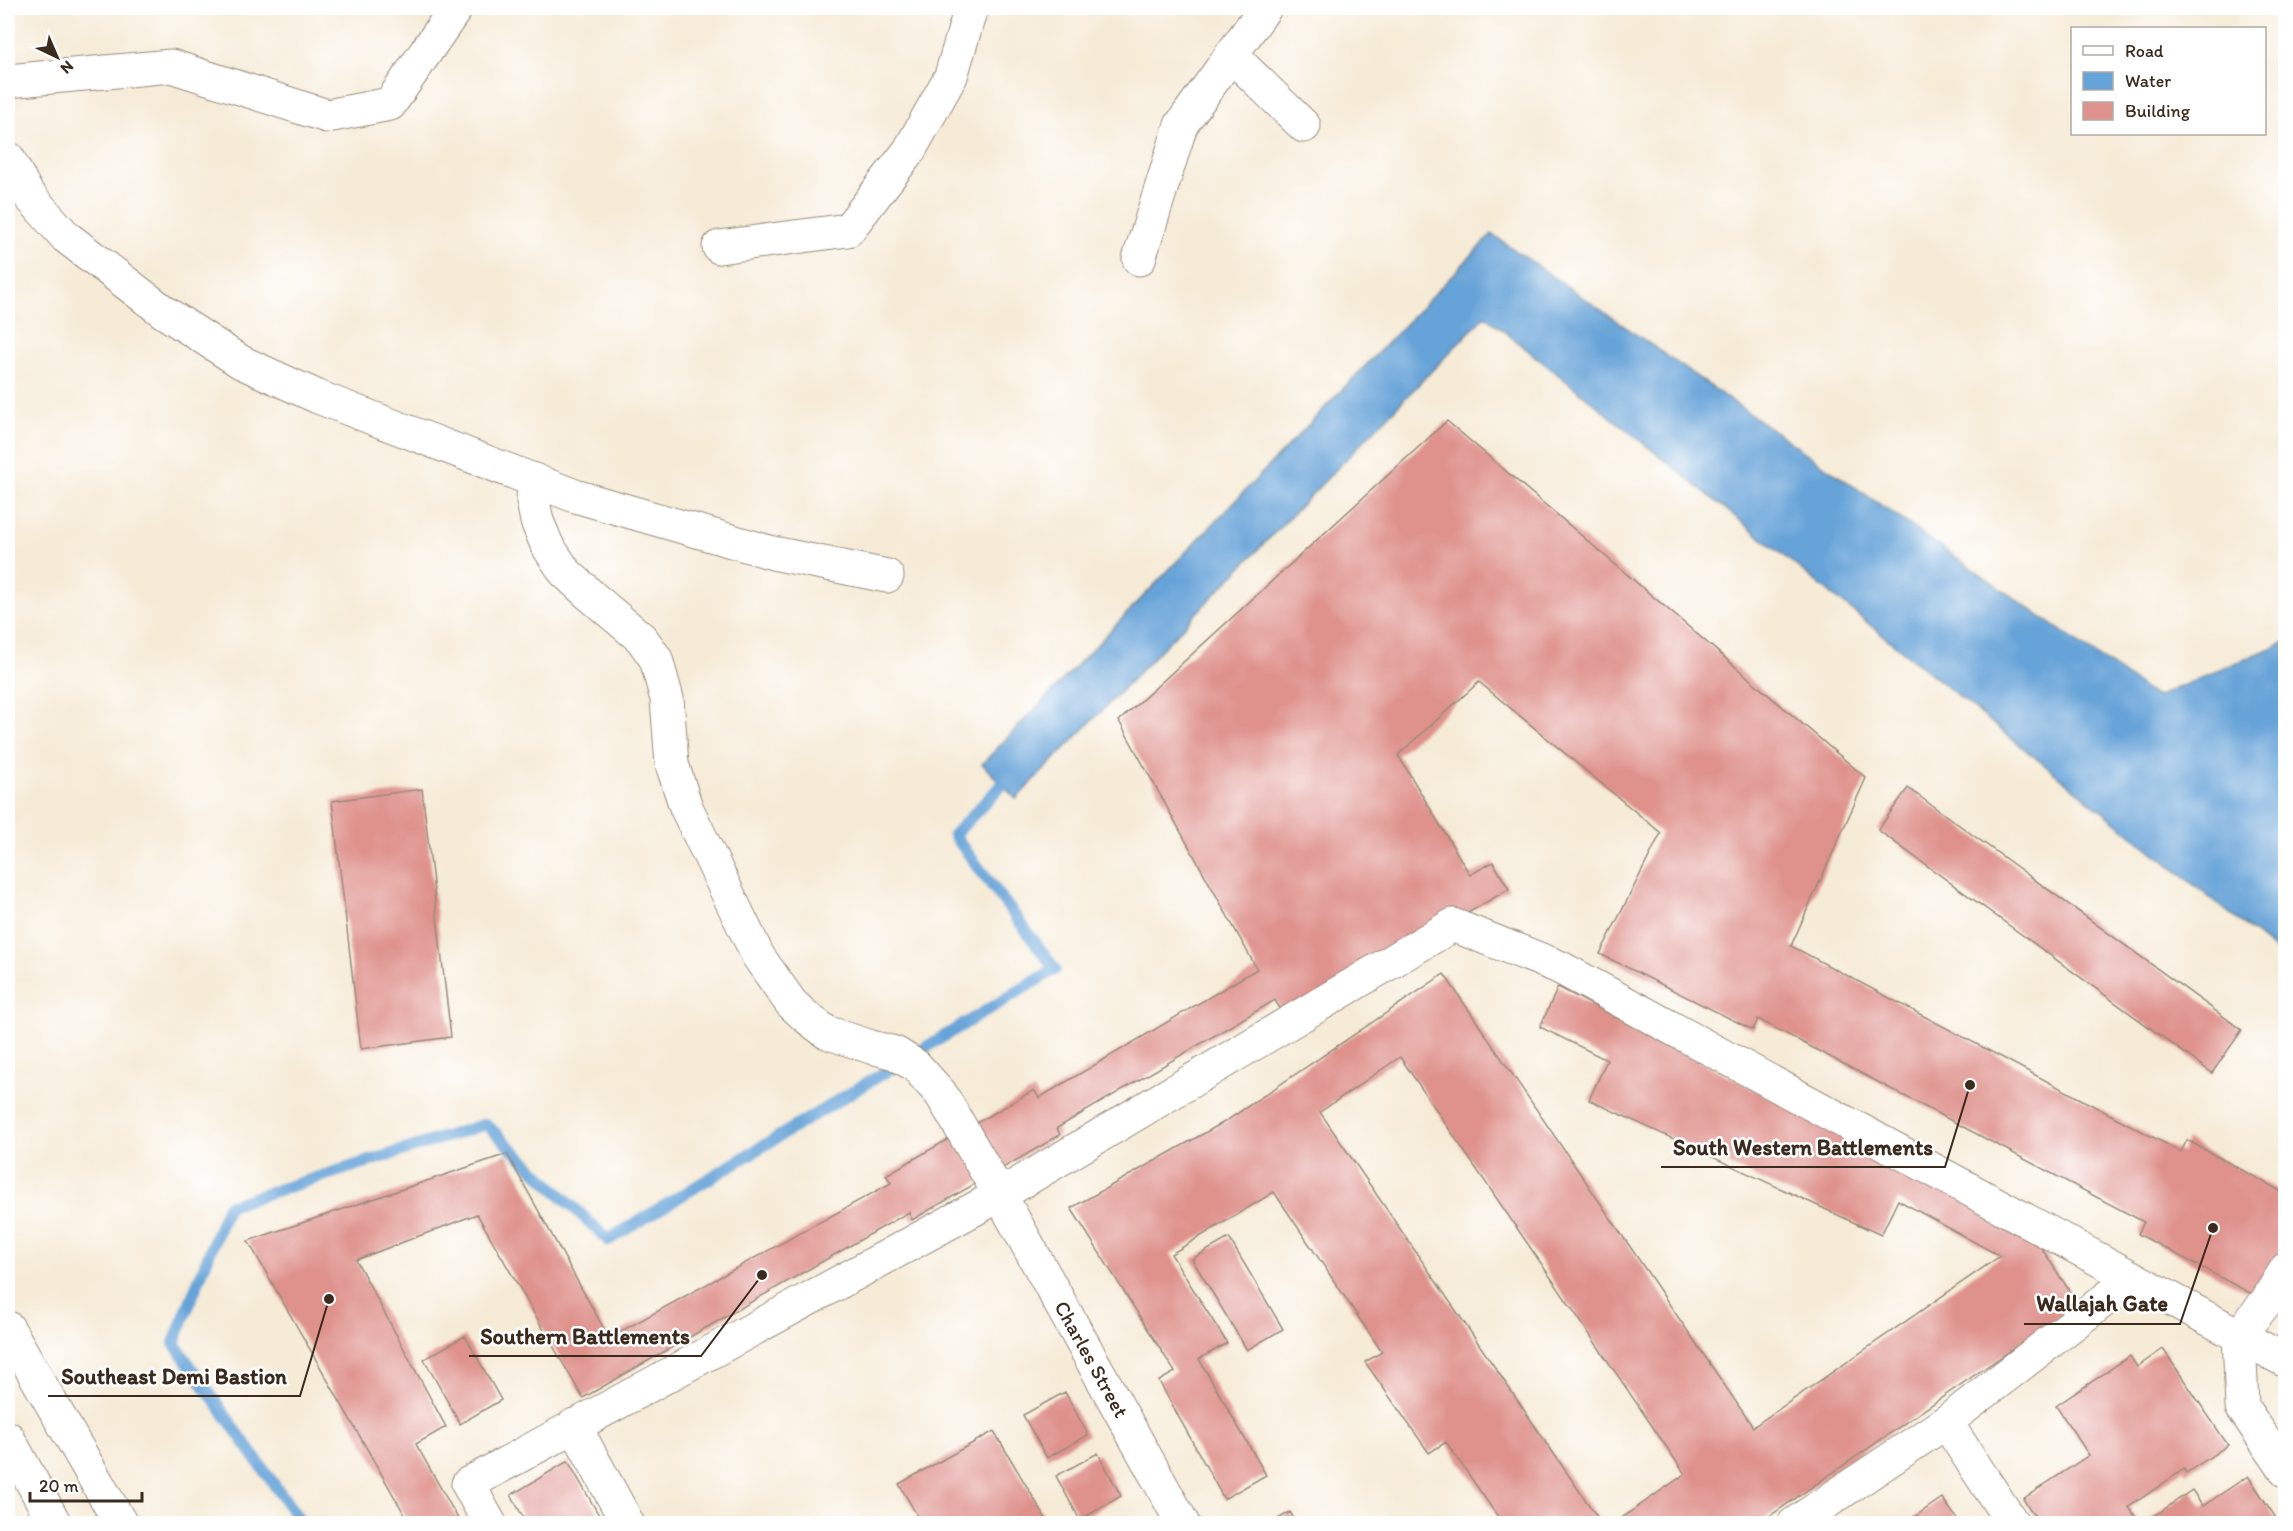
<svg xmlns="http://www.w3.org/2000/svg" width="2293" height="1531" viewBox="0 0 2293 1531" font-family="Itim,sans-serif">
  <rect width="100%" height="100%" fill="#fff"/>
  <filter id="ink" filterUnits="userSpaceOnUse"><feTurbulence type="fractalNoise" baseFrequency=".0167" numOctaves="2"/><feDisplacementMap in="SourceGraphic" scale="12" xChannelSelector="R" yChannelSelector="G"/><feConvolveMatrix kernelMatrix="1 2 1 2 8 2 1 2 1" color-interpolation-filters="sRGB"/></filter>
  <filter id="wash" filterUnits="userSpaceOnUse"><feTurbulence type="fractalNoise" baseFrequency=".008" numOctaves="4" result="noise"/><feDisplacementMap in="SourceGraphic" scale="24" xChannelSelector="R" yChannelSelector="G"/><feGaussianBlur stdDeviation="1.35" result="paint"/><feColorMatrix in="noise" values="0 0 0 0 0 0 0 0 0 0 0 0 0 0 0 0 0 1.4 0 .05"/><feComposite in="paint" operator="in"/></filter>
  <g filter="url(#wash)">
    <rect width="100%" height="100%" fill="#f6ebd7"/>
    <path fill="#66a3d8" stroke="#50667b" stroke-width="1.5" d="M1492 234 2156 697 2285 642 2286 790 2279 793 2286 799 2285 958 1485 316 1016 799 982 764Z"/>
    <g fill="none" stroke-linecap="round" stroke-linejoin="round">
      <path stroke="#66a3d8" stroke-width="12" d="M302 1524 174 1343 228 1206 486 1124 608 1240 1055 969 954 835 1012 774"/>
    </g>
    <g id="blocks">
      <path fill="#df928c" d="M1447 421 1866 778 1791 946 2181 1152 2187 1140 2286 1194V1312L2138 1234 2144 1222 1758 1019 1753 1030 1600 954 1661 833 1479 682 1398 755 1470 875 1493 862 1509 889 1286 1019 1275 1000 1057 1128 1060 1135 912 1220 909 1212 583 1398 477 1214 356 1260 446 1427 416 1444 461 1524H410L248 1241 507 1154 609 1338 891 1183 886 1175 1034 1090 1039 1098 1257 969 1119 721Z
        M1908 788 2242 1030 2212 1073 1878 830Z
        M422 789 451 1037 361 1049 332 801Z
        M1444 974 1753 1427 2000 1256 1898 1200 1881 1235 1589 1100 1607 1060 1540 1027 1558 987 2033 1235 2078 1304 1758 1524H1613L1685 1474 1400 1057 1320 1112 1602 1524H1503L1446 1442 1429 1453 1365 1362 1382 1352 1274 1192 1171 1254 1227 1343 1199 1359 1266 1475 1224 1499 1159 1381 1175 1372 1071 1208 1226 1121Z
        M1229 1238 1283 1329 1247 1350 1192 1259Z
        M465 1336 501 1400 460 1424 424 1359Z
        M2163 1349 2228 1445 2186 1473 2184 1469 2129 1507 2140 1524H2040L2023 1499 2089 1455 2056 1406 2130 1356 2137 1367Z
        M1065 1392 1088 1435 1047 1458 1023 1415Z
        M994 1431 1049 1524H922L899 1484Z
        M1098 1453 1121 1496 1080 1520 1056 1476Z
        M568 1461 604 1524H527L511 1495Z
        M2248 1476 2280 1524H2143L2192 1490 2203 1506Z
        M1942 1498 1961 1524H1904Z
        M1290 1512 1297 1524H1269Z"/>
    </g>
  </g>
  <g filter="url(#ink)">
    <use href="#blocks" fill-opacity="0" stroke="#988a7a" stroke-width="1.5"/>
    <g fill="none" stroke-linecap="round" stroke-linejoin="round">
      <g stroke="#988a7a" stroke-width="35">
        <g id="minor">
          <path d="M1231 55 1304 126"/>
          <path d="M8 81 171 66 327 116 390 104 456 8"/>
          <path d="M8 158 27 193 66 237 164 312 241 362 318 397 575 496 773 553 887 576"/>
          <path d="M719 247 848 230 909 151 951 76 971 8"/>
          <path d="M1139 259 1181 125 1265 8"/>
          <path id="s1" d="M534 480 533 501 537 521 547 545 565 572 590 595 642 639 656 659 667 699 672 764 686 807 758 956 791 1003 805 1016 826 1032 871 1047 895 1053 916 1066 941 1094 1000 1195 1183 1524"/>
          <path d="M2286 1269 2266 1302 2239 1335 2242 1407 2286 1471"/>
          <path d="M1946 1422 2013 1524"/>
          <path d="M574 1425 628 1524"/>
          <path d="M490 1524 468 1484 1000 1195 1453 925 1559 967 2286 1361"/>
          <path d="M1794 1524 1946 1422 2133 1278"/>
        </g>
      </g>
      <g stroke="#988a7a" stroke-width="35">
        <path id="major" d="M8 1328 121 1524
          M8 1438 55 1524"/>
      </g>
      <use href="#minor" stroke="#fff" stroke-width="33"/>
      <use href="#major" stroke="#fff" stroke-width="33"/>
    </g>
  </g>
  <g text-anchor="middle" stroke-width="5" stroke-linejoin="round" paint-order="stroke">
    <g font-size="21" fill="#3b2a1e" stroke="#fff">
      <text dy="7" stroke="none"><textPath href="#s1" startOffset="1086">Charles Street</textPath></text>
    </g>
  </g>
  <path fill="none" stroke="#3b2a1e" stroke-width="2" d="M1970 1085L1945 1167H1661M2213 1228L2180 1324H2024M762 1275L701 1356H469M329 1299L300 1396H48"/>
  <g fill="#3b2a1e" stroke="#fff" stroke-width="2">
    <circle cx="1970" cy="1085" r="6"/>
    <circle cx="2213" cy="1228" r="6"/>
    <circle cx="762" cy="1275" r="6"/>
    <circle cx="329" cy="1299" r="6"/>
  </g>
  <g font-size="22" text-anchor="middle" font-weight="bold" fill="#3b2a1e" stroke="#fff" stroke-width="5" stroke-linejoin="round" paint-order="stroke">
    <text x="1803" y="1155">South Western Battlements</text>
    <text x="2102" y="1311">Wallajah Gate</text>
    <text x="585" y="1344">Southern Battlements</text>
    <text x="174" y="1384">Southeast Demi Bastion</text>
  </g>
  <rect width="2293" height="1531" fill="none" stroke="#fff" stroke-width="30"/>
  <rect x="2071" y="27" width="195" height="108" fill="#ffffff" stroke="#b1aaa5" stroke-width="1.5"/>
  <rect x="2083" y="46" width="30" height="9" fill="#ffffff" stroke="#b1aaa5" stroke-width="1.5"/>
  <text x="2125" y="57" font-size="18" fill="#3b2a1e">Road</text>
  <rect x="2083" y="72" width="30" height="18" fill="#66a3d8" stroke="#b1aaa5" stroke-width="1.5"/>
  <text x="2125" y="87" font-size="18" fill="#3b2a1e">Water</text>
  <rect x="2083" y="102" width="30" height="18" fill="#df928c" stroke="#b1aaa5" stroke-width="1.5"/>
  <text x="2125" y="117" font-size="18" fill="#3b2a1e">Building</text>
  <g transform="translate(57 57) rotate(136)" stroke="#ffffff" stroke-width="4.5" paint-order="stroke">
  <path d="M0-4.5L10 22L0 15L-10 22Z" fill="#3b2a1e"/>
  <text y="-9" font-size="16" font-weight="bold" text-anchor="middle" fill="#3b2a1e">N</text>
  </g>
  <path d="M30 1492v9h112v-9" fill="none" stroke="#3b2a1e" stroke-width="3"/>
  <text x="39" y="1492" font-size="18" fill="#3b2a1e" stroke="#ffffff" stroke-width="4.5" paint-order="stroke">20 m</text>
</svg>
